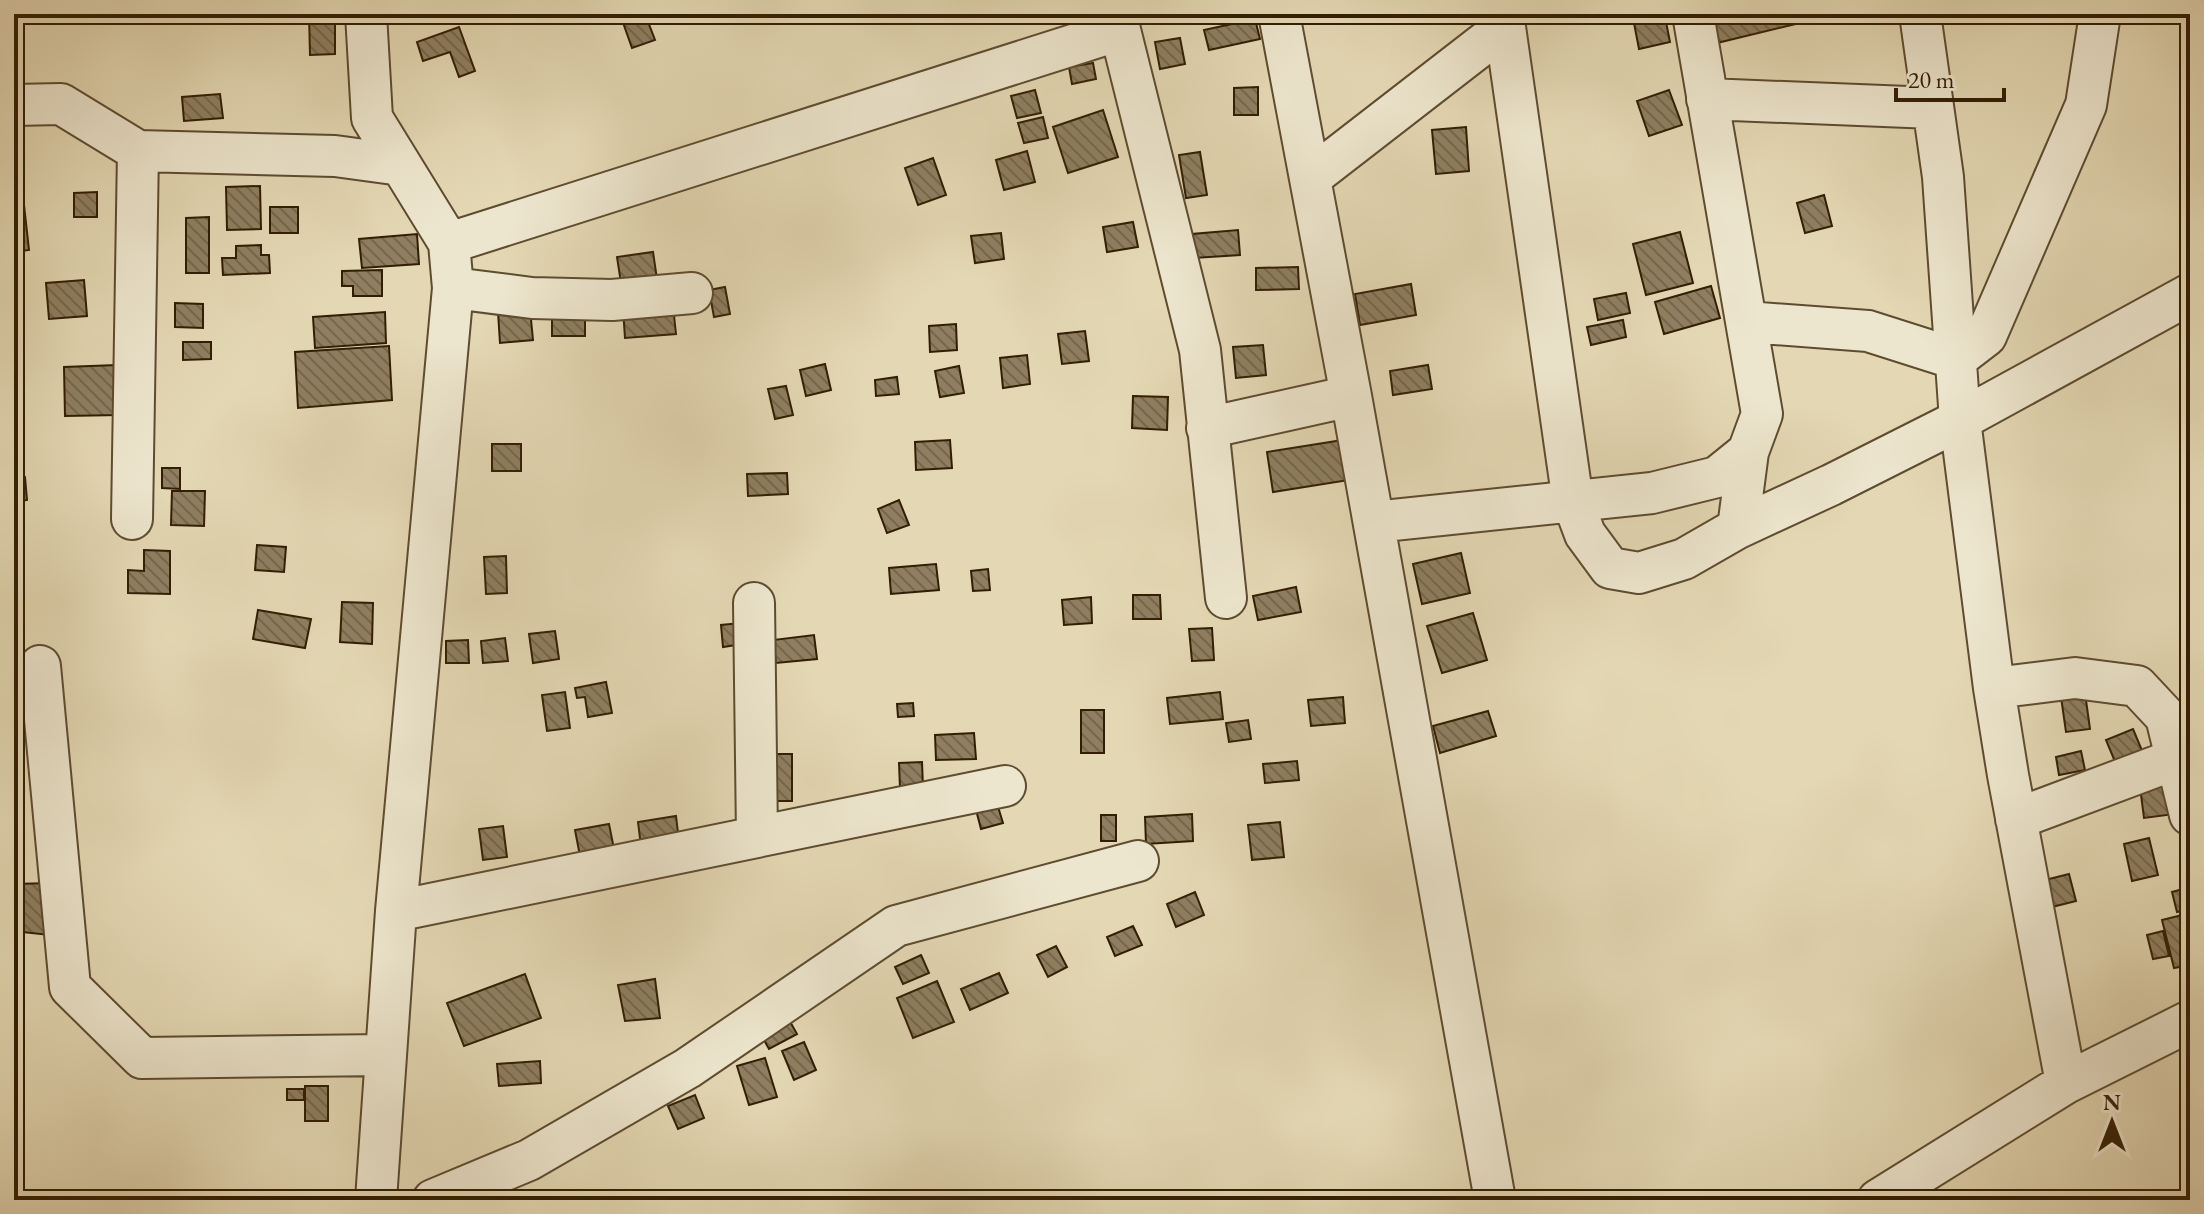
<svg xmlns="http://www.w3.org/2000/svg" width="2204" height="1214" viewBox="0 0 2204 1214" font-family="'EB Garamond',serif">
  <defs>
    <pattern id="building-back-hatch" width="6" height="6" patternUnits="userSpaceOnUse" patternTransform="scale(2)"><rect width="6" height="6" fill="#8f7f60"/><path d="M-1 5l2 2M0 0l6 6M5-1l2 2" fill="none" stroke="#75674d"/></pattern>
  </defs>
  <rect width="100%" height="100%" fill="#e4d8b4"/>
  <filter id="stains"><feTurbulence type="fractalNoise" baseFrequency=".0025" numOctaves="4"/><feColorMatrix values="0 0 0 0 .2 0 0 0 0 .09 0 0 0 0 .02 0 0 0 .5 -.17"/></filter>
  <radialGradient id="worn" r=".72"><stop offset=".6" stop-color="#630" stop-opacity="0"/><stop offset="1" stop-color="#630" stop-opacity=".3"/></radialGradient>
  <path fill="url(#building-back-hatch)" stroke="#321e04" stroke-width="2" d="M309 14H335V54L310 55Z
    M620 14H645L655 40 632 48Z
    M1714 14H1798L1800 23 1717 43 1710 15Z
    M1665 17 1670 42 1639 49 1634 23Z
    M1255 19 1260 39 1209 50 1204 30Z
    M459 27 475 71 459 77 450 52 423 61 417 42Z
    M1180 38 1185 64 1160 69 1155 42Z
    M1093 63 1096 79 1072 84 1069 67Z
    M1258 87V115H1234V88Z
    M1035 90 1041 113 1017 118 1011 96Z
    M1669 90 1682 125 1649 136 1637 101Z
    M220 94 223 118 184 121 182 97Z
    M1103 110 1118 157 1068 173 1053 127Z
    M1043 117 1048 138 1024 143 1018 123Z
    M1466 127 1469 171 1436 174 1432 130Z
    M1027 151 1035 182 1004 190 996 160Z
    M1200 152 1207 195 1186 198 1179 155Z
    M933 158 946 195 918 205 905 168Z
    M260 186 261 229 227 230 226 187Z
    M97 192V217H74V193Z
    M1824 195 1832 226 1805 233 1797 203Z
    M23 196 29 250 14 252V197Z
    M270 207H298V233H270Z
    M209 217V273H186V218Z
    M1133 222 1138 247 1107 252 1103 227Z
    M1238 230 1240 255 1194 258 1192 234Z
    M1680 232 1693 283 1646 295 1633 244Z
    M1001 233 1004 259 975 263 971 236Z
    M417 234 419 264 362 268 359 239Z
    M261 245V255H269L270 273 223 275 222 258H236V246Z
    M653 252 657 279 621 283 617 257Z
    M1298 267 1299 289 1256 290V268Z
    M382 270V296H353V286H342V271Z
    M84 280 87 316 49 319 46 283Z
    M1411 284 1416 315 1360 325 1355 294Z
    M1711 286 1720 318 1664 334 1655 302Z
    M725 287 730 314 714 317 709 290Z
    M1626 293 1630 313 1598 320 1594 299Z
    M175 303 203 304V328L175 327Z
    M673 306 676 334 625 338 623 309Z
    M530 309 533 340 500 343 498 312Z
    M385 312 386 343 315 348 313 317Z
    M585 316V336H552V317Z
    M1623 320 1626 337 1591 345 1587 327Z
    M956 324 957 350 930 352 929 326Z
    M1085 331 1089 361 1062 364 1058 334Z
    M183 342H211V359L183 360Z
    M1263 345 1266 375 1236 378 1233 347Z
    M389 346 392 400 298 408 295 352Z
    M1027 355 1030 384 1003 388 1000 358Z
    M825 364 831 390 806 396 800 370Z
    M117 365 119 415 65 416 64 367Z
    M1428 365 1432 389 1393 395 1390 371Z
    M959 366 964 393 940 397 935 371Z
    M897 377 899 394 876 396 875 380Z
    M786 386 793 415 775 419 768 389Z
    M1133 396 1168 397 1167 430 1132 428Z
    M950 440 952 468 916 470 915 442Z
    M1343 440 1349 480 1273 492 1267 452Z
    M492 444H521V471H492Z
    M162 468H180V489L162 488Z
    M787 473 788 494 748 496 747 474Z
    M25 477 27 500 14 502V478Z
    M172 491H205L204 526 171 525Z
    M899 500 909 525 887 533 878 509Z
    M257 545 286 547 284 572 255 570Z
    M144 550 170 551V594L128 593V570L144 571Z
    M1461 553 1470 593 1422 604 1413 564Z
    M506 556 507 593 486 594 484 557Z
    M936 564 939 590 891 594 889 568Z
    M988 569 990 590 973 591 971 571Z
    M1296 587 1301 612 1258 620 1253 596Z
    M1133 595H1160L1161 619H1133Z
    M1091 597 1092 623 1064 625 1062 600Z
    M342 602 373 603 372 644 340 642Z
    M258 610 311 619 305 648 253 639Z
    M1473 613 1487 660 1442 673 1427 626Z
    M741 623 743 644 723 647 721 625Z
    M1212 628 1214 660 1192 661 1189 629Z
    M555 631 559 659 533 663 529 634Z
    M814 635 817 659 776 663 773 640Z
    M505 638 508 661 483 663 481 641Z
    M468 640 469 663H446V641Z
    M606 682 612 713 588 717 585 697 577 698 575 688Z
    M565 692 570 728 547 731 542 695Z
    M1220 692 1223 719 1170 724 1167 698Z
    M2085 693 2090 729 2066 732 2061 697Z
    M1343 697 1345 723 1311 726 1308 700Z
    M913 703 914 716 898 717 897 704Z
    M1081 710H1104V753H1081Z
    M1488 711 1496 736 1440 753 1433 726Z
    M1248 720 1251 739 1229 742 1226 723Z
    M2133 729 2143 753 2116 764 2106 740Z
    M974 733 976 759 936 760 935 735Z
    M2081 751 2085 770 2059 775 2056 757Z
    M768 754H792V801H768Z
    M1297 761 1299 780 1265 783 1263 764Z
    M922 762 923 787 900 788 899 763Z
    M2170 775 2175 814 2144 818 2139 779Z
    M995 797 1003 823 981 829 974 802Z
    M1192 814 1193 841 1146 844 1145 817Z
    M1101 815H1116V841H1101Z
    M676 816 679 841 641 846 638 822Z
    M1280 822 1284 857 1252 860 1248 825Z
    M609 824 614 849 580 856 575 830Z
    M503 826 507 857 483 860 479 829Z
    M2149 838 2158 875 2132 881 2124 844Z
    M2069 874 2076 901 2052 907 2045 880Z
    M51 883 49 935 14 931V884Z
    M2190 887V909L2177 912 2172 892Z
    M1195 892 1204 915 1176 927 1167 904Z
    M2190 913V965L2174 968 2162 920Z
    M1133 926 1142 945 1115 956 1107 937Z
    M2163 931 2169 956 2153 959 2147 935Z
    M1056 946 1067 967 1048 977 1037 955Z
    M921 955 929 973 903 984 895 967Z
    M999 973 1008 993 970 1010 961 989Z
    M525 974 541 1018 464 1046 447 1003Z
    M655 979 660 1018 625 1021 618 985Z
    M937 981 954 1022 913 1038 897 998Z
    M788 1018 797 1034 769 1049 760 1033Z
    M804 1042 816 1070 794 1080 782 1051Z
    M765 1058 777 1097 749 1105 737 1066Z
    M540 1061 541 1083 499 1086 497 1064Z
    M305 1086H328V1121H305Z
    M287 1089H304V1100H287Z
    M695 1095 704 1118 678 1129 668 1106Z"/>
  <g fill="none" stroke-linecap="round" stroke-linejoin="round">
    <g stroke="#5e4c30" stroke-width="44">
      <path id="street" d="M366 14 372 118 449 243 453 288 396 911 376 1200
        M1116 14 1200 350 1226 598
        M1279 14 1351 396 1495 1200
        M1505 14V27L1573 502 1585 534 1610 568 1639 573 1684 559 1738 528 1831 485 1960 420 2190 294
        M1693 14 1762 414 1748 452 1738 528
        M1920 14 1943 177 1960 420 1994 688 2008 775 2066 1083
        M1707 99 1933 108
        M14 105 61 104 138 151 335 156 401 165
        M1310 178 1505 27
        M449 243 1120 30
        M453 288 532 298 612 300 692 293
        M1747 322 1868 331 1956 359 1986 336 2086 105 2100 14
        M1207 428 1351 396
        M132 519 138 151
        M1374 522 1652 493 1717 477 1748 452
        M754 603 757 836
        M40 666 70 987 142 1058 386 1055
        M1994 688 2075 678 2137 686 2166 717 2190 815
        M2016 819 2176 759
        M396 911 1005 786
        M433 1200 529 1160 688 1068 896 926 1138 861
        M1878 1200 2066 1083 2190 1021"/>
    </g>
    <use href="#street" stroke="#ede6ce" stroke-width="40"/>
  </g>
  <rect width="2204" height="1214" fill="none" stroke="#e4d8b4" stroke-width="48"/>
  <rect x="16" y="16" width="2172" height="1182" fill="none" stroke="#321e04" stroke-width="4"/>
  <rect x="24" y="24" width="2156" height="1166" fill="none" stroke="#321e04" stroke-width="2"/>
  <g transform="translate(2112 1122)" stroke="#ede6ce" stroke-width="6" paint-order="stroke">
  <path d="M0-6L14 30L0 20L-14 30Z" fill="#321e04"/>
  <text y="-12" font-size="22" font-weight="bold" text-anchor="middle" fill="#321e04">N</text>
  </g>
  <path d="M1896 88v12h108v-12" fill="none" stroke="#321e04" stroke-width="4"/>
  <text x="1908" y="88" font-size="24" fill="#321e04" stroke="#ede6ce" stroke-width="6" paint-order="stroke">20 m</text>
  <rect width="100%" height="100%" filter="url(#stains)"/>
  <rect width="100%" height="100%" fill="url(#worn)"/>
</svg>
